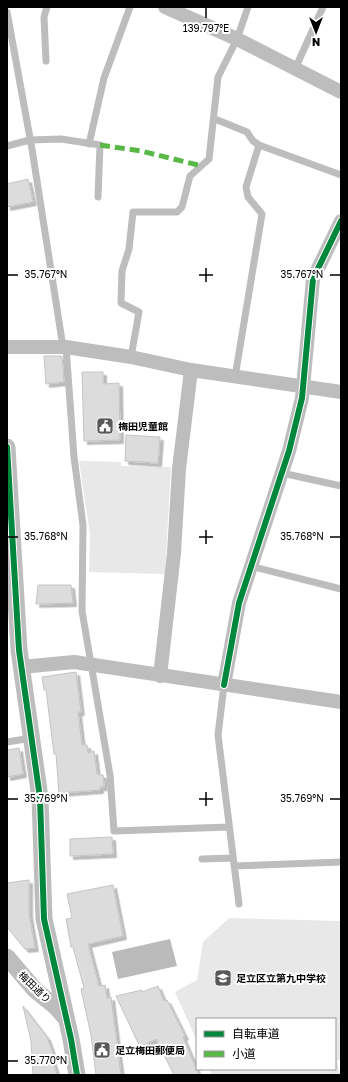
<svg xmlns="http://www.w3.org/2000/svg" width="348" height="1082" viewBox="0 0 348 1082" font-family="'Golos Text','Noto Sans JP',sans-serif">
  <defs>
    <filter id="shadow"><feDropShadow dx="3.5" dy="3.5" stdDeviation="0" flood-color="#0004"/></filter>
  </defs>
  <rect width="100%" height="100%" fill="#fff"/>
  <path fill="#e8e8e8" d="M79 461 121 462V466L171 467 165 574 89 572 90 534Z
    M229 918 341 921V1059L337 1061 340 1075H212L209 1069H335V1019H197V1041L175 992 197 980 203 942Z"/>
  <path fill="#bababa" d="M170 939 177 966 118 979 112 952Z"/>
  <path fill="#dcdcdc" stroke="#c4c4c4" filter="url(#shadow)" d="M28 179 33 202 7 207V184Z
    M44 356H62L64 382 46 384Z
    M82 372H103V384L119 383 120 440 84 441Z
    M126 435 160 437 158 463 125 461Z
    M38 585H71L73 603 36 604Z
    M76 672 81 712H78L82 745H87L88 753 94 751 97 774 103 775 104 787H100V790L59 793 56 754H54L46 690H44L42 677Z
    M19 748 23 774 7 777V750Z
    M112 837 113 854 70 856V839Z
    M29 880V914L35 948 25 949 7 927V883Z
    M113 885 123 936 88 944 99 986 105 985 107 998 111 997 121 1075H96L91 1035 81 989 84 988 73 947H71L66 919 72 918 67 894Z
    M158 986 164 1001 167 1000 185 1036 183 1037 199 1075H174L156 1039 140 1047 116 996 142 990V992Z
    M23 1006 47 1037 53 1054 51 1055 57 1075H33L31 1041Z"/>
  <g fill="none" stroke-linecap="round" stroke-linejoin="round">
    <path stroke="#bdbdbd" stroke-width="7" d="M7 12 32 149 63 347
      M46 61 44 17 47 7
      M295 69 323 7
      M215 119 247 132 253 141 259 145 341 175
      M89 144 104 78 130 7
      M7 146 30 140 61 139 100 145 98 197
      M66 347 74 457 83 525 82 611 110 775 114 831 229 827
      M131 357 139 312 121 303 122 271 129 249 133 212H177L182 207 190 176 209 159 218 77 237 39 248 7
      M235 377 262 214 248 197 246 187 259 145
      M282 473 341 486
      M250 566 341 589
      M224 685 218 735 239 904
      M7 742 32 738
      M202 859 233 858
      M234 866 341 862"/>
    <path stroke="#bdbdbd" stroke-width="14" d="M165 7 237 39 341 92
      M7 347H66L131 357 191 370 341 392
      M21 667 74 662 341 702
      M160 676 174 553 179 469 191 370
      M224 685 239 603 289 451 302 398 313 279 341 221"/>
    <path stroke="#bdbdbd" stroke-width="17" d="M7 447 19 650 40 798 44 919 71 1039 77 1075
      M7 957 35 990 56 1007 64 1016"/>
    <path stroke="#58b947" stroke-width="5" stroke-dasharray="10 5" stroke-linecap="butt" d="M100 145 141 151 202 166"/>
    <g stroke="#fff" stroke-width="8">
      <path id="cycleway" d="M7 447 19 650 40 798 44 919 71 1039 77 1075
        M224 685 239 603 289 451 302 398 313 279 341 221"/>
    </g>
    <use href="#cycleway" stroke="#00873e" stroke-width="6"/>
  </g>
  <path fill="none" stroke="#000" stroke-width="1.5" d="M206 8V18M206 268V282M8 275H18M199 275H213M330 275H340M206 530V544M8 537H18M199 537H213M330 537H340M206 792V806M8 799H18M199 799H213M330 799H340M8 1061H18"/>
  <defs>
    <g id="civic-square" transform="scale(0.9)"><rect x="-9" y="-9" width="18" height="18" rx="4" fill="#595959" stroke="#fff"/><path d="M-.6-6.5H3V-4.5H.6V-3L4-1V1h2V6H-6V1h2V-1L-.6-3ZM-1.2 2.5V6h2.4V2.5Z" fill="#fff"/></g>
    <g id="school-square" transform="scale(0.9)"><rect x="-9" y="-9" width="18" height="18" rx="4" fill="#595959" stroke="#fff"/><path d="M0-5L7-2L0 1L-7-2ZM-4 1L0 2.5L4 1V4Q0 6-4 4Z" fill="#fff"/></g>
  </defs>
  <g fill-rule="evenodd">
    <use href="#civic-square" x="105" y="426"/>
    <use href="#school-square" x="223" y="978"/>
    <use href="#civic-square" x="102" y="1050"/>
  </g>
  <g text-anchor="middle" stroke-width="4" stroke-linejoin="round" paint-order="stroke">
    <g font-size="10" font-weight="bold" fill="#000" stroke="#fff" text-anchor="start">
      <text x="118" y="430">梅田児童館</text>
      <text x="236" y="982">足立区立第九中学校</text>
      <text x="115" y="1054">足立梅田郵便局</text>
    </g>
    <g font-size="10" fill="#000" stroke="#fff">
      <text transform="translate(35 987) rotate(44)" y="4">梅田通り</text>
    </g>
  </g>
  <g font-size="10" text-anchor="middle" fill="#000" stroke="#fff" stroke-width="4" stroke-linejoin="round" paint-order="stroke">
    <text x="206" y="32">139.797°E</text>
    <text x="302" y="278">35.767°N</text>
    <text x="46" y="278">35.767°N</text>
    <text x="46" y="540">35.768°N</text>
    <text x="302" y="540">35.768°N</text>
    <text x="302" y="802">35.769°N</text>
    <text x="46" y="802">35.769°N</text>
    <text x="46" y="1064">35.770°N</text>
  </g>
  <rect width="348" height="1082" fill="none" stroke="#000000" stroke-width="16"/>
  <rect x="196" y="1018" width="140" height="52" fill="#ffffff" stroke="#999999"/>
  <rect x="204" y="1031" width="20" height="6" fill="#00873e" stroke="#999999"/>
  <text x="232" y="1038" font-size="12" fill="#000000">自転車道</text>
  <rect x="204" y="1051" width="20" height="6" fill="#58b947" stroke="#999999"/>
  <text x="232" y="1058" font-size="12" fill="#000000">小道</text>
  <g transform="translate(316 32) rotate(180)" stroke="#ffffff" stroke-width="3" paint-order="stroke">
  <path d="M0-3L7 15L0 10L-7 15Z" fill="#000000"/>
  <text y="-6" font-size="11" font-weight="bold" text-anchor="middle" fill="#000000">N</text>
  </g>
</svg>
